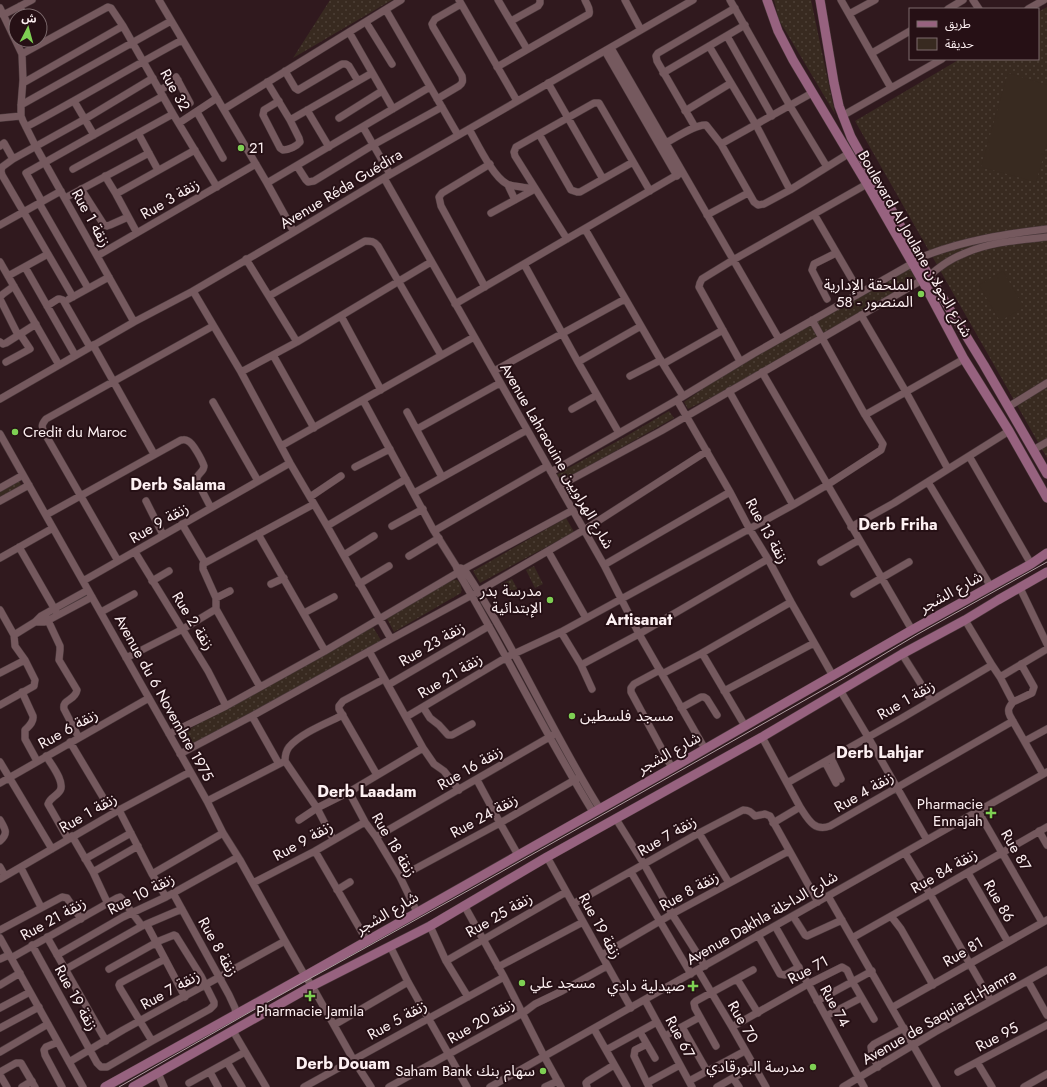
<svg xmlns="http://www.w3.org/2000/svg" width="1047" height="1087" viewBox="0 0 1047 1087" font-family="Jost,'Noto Sans Arabic',sans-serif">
  <defs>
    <pattern id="green-dots" width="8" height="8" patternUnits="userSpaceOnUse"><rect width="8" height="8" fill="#382a20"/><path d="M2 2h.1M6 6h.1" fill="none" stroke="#4c3f36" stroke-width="1.8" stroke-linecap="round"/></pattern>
  </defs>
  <rect width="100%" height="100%" fill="#30191e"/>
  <path fill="url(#green-dots)" d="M330 0H392L293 58Z
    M774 0H811L835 114 779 20Z
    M1047 7V458L855 121 960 59H1038V12Z
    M912 263 922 280 762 372 688 409 684 402 753 354Z
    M669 411 674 418 560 482 556 475 623 438Z
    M18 481 20 482 21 486 0 500V492Z
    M566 518 574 532 480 583 473 571Z
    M534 566 543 584 535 588 526 570Z
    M512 579 518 590 508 596 501 584Z
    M453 580H457C461 583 462 588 461 593L394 632 386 617Z
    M373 627 382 642 367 651 250 713 190 746 181 734 227 707Z"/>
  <path fill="#382a20" d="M1008 73 1047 85V144L1036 182 981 167Z
    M1003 271 1024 307 1000 321 979 285Z"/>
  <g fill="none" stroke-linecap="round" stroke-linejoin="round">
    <g stroke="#4a383b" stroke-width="8">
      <path id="minor" d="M159 0 267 183 294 232
        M459 0 517 101
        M498 0 527 49
        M625 0 641 30
        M730 0 790 106 827 167
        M841 0 891 88
        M973 0 979 9
        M20 6 24 16
        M0 8 22 54 23 80 21 105V116L23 121 36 147 134 322
        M948 9 963 0
        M1028 9 1044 0
        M386 10 458 135
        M849 14 875 0
        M3 15 32 0
        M511 21 538 6 540 3V0
        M366 22 392 64
        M349 32 393 109
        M727 36 772 116
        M709 46 756 125 790 190
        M611 48 779 339
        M605 51 677 176
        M872 53 910 31
        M22 54 106 8 108 7 111 8 123 26 173 114 217 187
        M497 67 589 14C591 9 587 5 585 0
        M285 71 295 88 298 90 342 64H346L349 66 358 81
        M663 73 745 25
        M176 77 190 103
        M267 82 290 120 372 73
        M23 83 123 26
        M548 83 603 179
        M160 90 178 80
        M437 99 459 86C463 83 463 81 462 76L433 27 432 24 435 19 461 4
        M74 101 94 135
        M279 101 264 110 263 115 280 148 283 150C289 150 297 146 300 142L299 138 290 120
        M21 105 171 21
        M224 109 401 0
        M307 110 329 147
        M685 111 731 83
        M197 112 223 158
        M842 116 942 59
        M0 118 21 116
        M339 118 382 91
        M179 123 217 98
        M26 127C79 99 130 68 182 40
        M363 127 390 174
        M695 127 657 61 656 56 658 53 735 8
        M469 129C477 143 493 177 507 184 510 186 529 188 535 189
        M138 133 158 170
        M539 134 571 190 577 192H580L633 162
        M666 143C675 138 696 124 706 125L721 144 754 202 758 205 764 204 790 190 848 154
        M721 144 812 93
        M0 146 4 143 13 159
        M297 166 306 180 308 182 314 181 373 145 442 107
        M73 169 173 114
        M105 176 116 194 137 233
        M384 178 604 565 639 634 705 749
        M267 183 430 87
        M508 185 515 200
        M81 189 104 225 107 226 110 225 128 217
        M116 194 195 150
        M65 198 149 153
        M42 202 26 173 163 96
        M39 203 88 288
        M491 213 535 189
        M814 214 860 293
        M707 215 748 193
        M0 225 61 191
        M585 229 663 364 683 396
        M567 239 515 156 514 152 516 147 594 103H599L650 191
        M97 256 256 164
        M246 259 297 342
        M0 262 59 365
        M524 264 578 362 619 433
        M25 267 75 355
        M8 276 48 254
        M485 287 441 206 439 197 442 193 490 164
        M193 291 241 372 290 463 327 526 391 639
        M269 296 365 241C371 241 374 241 378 246L441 355
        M0 297 3 294 14 286
        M73 297 2 175 1 171 2 167 13 159 85 119 153 78
        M0 299 18 335
        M69 299 109 277
        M827 299 812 270 814 264 836 253
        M455 304 682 172
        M47 306 58 299H60L63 300 90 347
        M861 315 906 392 948 469
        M341 316 381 390
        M0 342 3 344 6 343 36 324
        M93 345 154 454
        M273 355 314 428
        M740 361 699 287 700 283 702 279 733 260 867 184
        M6 362 30 349 20 334
        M578 362 641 326
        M663 364 723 330
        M494 371 625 299
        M241 372 297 342 431 262
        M762 372 912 630
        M630 376 661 360
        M729 391 793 505
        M0 399 134 322 193 291 294 232 384 178 693 0
        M363 400 434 531 456 566 458 572C505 651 545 734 593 812
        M677 400 730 492 749 528 768 559 791 602 833 676
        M213 402 258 481
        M1008 407 1047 383
        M572 409 597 395
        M407 412 442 477
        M865 415 964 359
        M417 429 500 383
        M0 434 207 801 223 833 240 860 285 941 305 976 312 986 353 1059 371 1087
        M281 446 474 337
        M1033 450 1047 442
        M969 456 1031 564
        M355 467 390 449
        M551 472 677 400 753 354 927 255C966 240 1006 234 1047 229
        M928 482 991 587
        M559 486 661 431 929 276C939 267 950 259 963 254 989 242 1019 240 1047 237
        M0 488 23 475
        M414 493 527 430
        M310 497 341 476
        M0 501 29 485
        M146 501 163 535
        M46 515 181 440C184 440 185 439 188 441 193 443 202 460 204 466 204 473 195 474 197 481L211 508
        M182 524 205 563
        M327 526 406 479
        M392 526 423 509
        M851 527 894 503 1009 431
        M434 531 547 466
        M258 534 325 651
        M19 547 58 615
        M548 551 586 618
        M135 552 208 671 226 706
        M344 555 374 536
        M409 556 439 538
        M0 558 53 528
        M118 561 44 432C41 426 42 424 46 419L213 326
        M821 562 859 540
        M604 565 730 492
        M460 568 464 569C515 646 551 731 600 809
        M83 581 290 463
        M152 581 169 571
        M271 584 284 578
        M359 584 389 566
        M1020 588 1047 644
        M854 594 909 562
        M216 598 230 591
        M0 610 14 635 15 646 25 660 35 680 34 686 0 705
        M101 612 134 594
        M304 613 334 597
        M45 614 60 646V650L59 660 77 690C75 701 62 699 64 709L79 738
        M35 622H45L92 597
        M561 632 581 665 592 689
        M14 635 35 622 41 616 88 590
        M369 651 423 748 434 764 444 771 459 790
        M702 653 745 726
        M902 654 931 700
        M126 658 183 629 216 609
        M581 665 639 634 768 559
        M992 665 1000 677 1013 702C1009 707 1007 710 1010 716L1043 774
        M660 670 634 684 631 688V692L672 768
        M0 673 25 660
        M662 674 702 653 791 602
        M1000 677 1047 649
        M388 685 489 626
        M260 687 216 609V598L203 569V564L314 504
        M840 690 868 737 927 840
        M724 691 814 643
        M22 692 33 716C34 722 29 726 25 730V739L37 761
        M1013 702 1032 693 1034 687 1021 664
        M423 707 430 718 439 725 448 735H452L472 724
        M681 708 701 697H704L707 699 717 715
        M252 716 279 764
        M406 717 507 657 561 632 793 505 827 485 881 450 883 444 865 415 812 320
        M169 734 226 706 325 651 464 569 573 510
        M762 737 800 807C808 819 814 832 830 826L1013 721
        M1025 741 1047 729
        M70 742 104 799 111 806 119 810 152 874 166 897
        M180 754 252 716 391 639 472 595 584 530 707 451
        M46 756C51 764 67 784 59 792 55 797 50 798 48 804L68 839
        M831 758 841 779
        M0 762 52 849
        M825 762 836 783
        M377 775 339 709V706L343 701 384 679
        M477 780 500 823 518 855
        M0 783 149 698
        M787 783 902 718 992 665 965 620
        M349 792 365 822 376 837 400 877 417 912
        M207 801 285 761
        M978 811 1042 922
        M616 819 644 864 672 914 705 966
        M0 820C5 829 9 833 0 841
        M299 820 317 808 349 792 423 748
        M773 823 800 807
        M1039 831 1047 845
        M699 833 729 883
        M72 836 93 872 108 904
        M376 837 553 735
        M333 839 317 808 285 761C285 756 286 751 289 747 301 733 327 723 343 715
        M315 851 367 941
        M905 853 930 894 991 1001
        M547 857 631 1008
        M85 859 131 833
        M0 867 5 876
        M21 868 41 907
        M93 872 138 846
        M631 872 691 974
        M968 873 1008 942
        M152 874 223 833
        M400 877 500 823 578 778
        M0 879 119 810 190 772
        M253 883 315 851 365 822
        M337 890 350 882
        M173 893 229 995 235 1008 236 1014
        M828 896 937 1087
        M573 904 699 833 743 810C749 810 751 812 755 816L765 814 770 816 818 902
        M464 905 504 977 544 1056 561 1087
        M793 916 805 935 807 936 842 920
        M891 916 901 929 933 985
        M147 925 185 997
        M430 926 446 961 468 997
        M775 926 811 989 864 1087
        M0 930 62 897 67 898 81 919
        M758 935 780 974 785 975 799 967
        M47 937 106 1041
        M0 938 83 1087
        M852 938 930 894 1047 827
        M32 945 97 1063 101 1067H107L152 1041 210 1009 214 1005V1002L201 976 176 936 174 935 159 941 109 969
        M390 946 408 982 467 1087
        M57 955 123 917 166 897 238 857
        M602 955 672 914 789 851
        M11 958 117 898 120 897 122 899 142 926
        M0 959 9 955
        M446 961 566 892
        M498 967 583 922
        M66 969 142 926 182 909
        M698 970 732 1027 766 1087
        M737 979 758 1013
        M1028 981 1047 1015
        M0 985 20 973
        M645 1000 692 1087
        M817 1001 872 971
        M893 1007 1047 920
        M0 1008 30 992
        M826 1016 861 998
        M334 1025 408 982
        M682 1027 707 1071
        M732 1027 808 984 842 967 847 970 852 981 874 1019
        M0 1028 39 1007
        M594 1029 627 1087
        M233 1031 266 1087
        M640 1032 655 1058
        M665 1036 700 1017
        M152 1041 120 988 119 985 120 983 165 959
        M58 1042 46 1047 44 1050 45 1055 62 1087
        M647 1044 635 1050 634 1056 649 1087
        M716 1046 695 1008 694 1003 696 1001 753 970
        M606 1050 657 1022
        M0 1052 48 1024
        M69 1062 123 1030 285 941
        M227 1062 242 1087
        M977 1062 992 1087
        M878 1067 872 1054 871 1047 874 1044 904 1028
        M0 1072 16 1063H21L35 1087
        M210 1072 218 1087
        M958 1072 1047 1025
        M158 1073 164 1087
        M0 1075 7 1087
        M733 1078 739 1087
        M689 1081 745 1051
        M189 1083 245 1052
        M647 1083 680 1065
        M22 1087 32 1081
        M304 1087 504 977
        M389 1087 449 1054 523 1013 535 1004 562 991 607 966
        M490 1087 1047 772
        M545 1087 558 1081
        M587 1087 586 1083 588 1081 614 1065
        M717 1087 754 1066
        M843 1087 935 1032 1047 970
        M1024 1087 1047 1074"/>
    </g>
    <g stroke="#4a383b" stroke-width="10">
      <path id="major" d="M767 0 778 31 793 60 867 184 922 280 964 359 1009 431 1047 498
        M820 0 834 83 839 106 851 137 919 259 984 365 1047 474
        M105 1087 305 976 672 768 912 630 1031 564 1047 553
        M133 1087 312 986 430 926 547 857 762 737 902 654 965 620 998 600 1047 572"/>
    </g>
    <use href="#minor" stroke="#75595e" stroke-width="7"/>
    <use href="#major" stroke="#97627f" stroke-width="9"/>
    <path stroke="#ae9da1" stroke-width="1" d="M119 1087 257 1008 471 889 685 768 844 678 918 634 1047 562"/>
  </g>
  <g fill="#7ed053" stroke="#261015" stroke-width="1.5">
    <circle cx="241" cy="148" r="4"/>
    <circle cx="921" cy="294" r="4"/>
    <circle cx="15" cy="432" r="4"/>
    <circle cx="550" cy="600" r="4"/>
    <circle cx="572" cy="716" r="4"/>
    <path d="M989 807h4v4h4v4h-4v4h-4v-4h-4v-4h4z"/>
    <circle cx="522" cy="983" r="4"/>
    <path d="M691 980h4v4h4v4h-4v4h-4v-4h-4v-4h4z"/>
    <path d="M308 990h4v4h4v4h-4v4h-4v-4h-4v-4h4z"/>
    <circle cx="813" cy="1067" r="4"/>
    <circle cx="543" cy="1071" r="4"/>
  </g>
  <g text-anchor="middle" stroke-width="4" stroke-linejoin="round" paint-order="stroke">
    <g font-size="15" fill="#fdf0f2" stroke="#261015">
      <text transform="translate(175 90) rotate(61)" y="5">Rue 32</text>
      <text transform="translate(341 189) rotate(-31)" y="5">Avenue Réda Guédira</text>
      <text transform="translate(170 199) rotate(-30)" y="5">Rue 3 زنقة</text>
      <text transform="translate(91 218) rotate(61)" y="5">Rue 1 زنقة</text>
      <text transform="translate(915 244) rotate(60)" y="5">Boulevard Al Joulane شارع الجولان</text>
      <text transform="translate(557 456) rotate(60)" y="5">Avenue Lahraouine شارع الهراويين</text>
      <text transform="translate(159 523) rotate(-30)" y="5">Rue 9 زنقة</text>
      <text transform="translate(767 531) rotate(61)" y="5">Rue 13 زنقة</text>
      <text transform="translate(951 592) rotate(-29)" y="5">شارع الشجر</text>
      <text transform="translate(193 621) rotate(58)" y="5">Rue 2 زنقة</text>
      <text transform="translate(432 644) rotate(-30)" y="5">Rue 23 زنقة</text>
      <text transform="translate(450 676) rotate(-31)" y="5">Rue 21 زنقة</text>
      <text transform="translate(164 698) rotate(61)" y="5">Avenue du 6 Novembre 1975</text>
      <text transform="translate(906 700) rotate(-30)" y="5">Rue 1 زنقة</text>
      <text transform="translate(68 729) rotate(-29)" y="5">Rue 6 زنقة</text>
      <text transform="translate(669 753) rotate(-29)" y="5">شارع الشجر</text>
      <text transform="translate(470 768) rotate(-30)" y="5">Rue 16 زنقة</text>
      <text transform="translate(864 792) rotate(-30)" y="5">Rue 4 زنقة</text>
      <text transform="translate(88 813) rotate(-30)" y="5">Rue 1 زنقة</text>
      <text transform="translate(484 816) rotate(-29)" y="5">Rue 24 زنقة</text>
      <text transform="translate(667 836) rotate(-30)" y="5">Rue 7 زنقة</text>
      <text transform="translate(303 841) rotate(-29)" y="5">Rue 9 زنقة</text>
      <text transform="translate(394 845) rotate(59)" y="5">Rue 18 زنقة</text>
      <text transform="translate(1016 850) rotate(60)" y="5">Rue 87</text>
      <text transform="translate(944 871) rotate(-30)" y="5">Rue 84 زنقة</text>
      <text transform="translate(689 891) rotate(-29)" y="5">Rue 8 زنقة</text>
      <text transform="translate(141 894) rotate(-27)" y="5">Rue 10 زنقة</text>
      <text transform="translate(999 901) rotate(60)" y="5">Rue 86</text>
      <text transform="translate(387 913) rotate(-30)" y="5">شارع الشجر</text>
      <text transform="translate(499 915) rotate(-30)" y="5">Rue 25 زنقة</text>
      <text transform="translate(762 918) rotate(-30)" y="5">Avenue Dakhla شارع الداخلة</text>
      <text transform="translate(53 919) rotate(-29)" y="5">Rue 21 زنقة</text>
      <text transform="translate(600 926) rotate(61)" y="5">Rue 19 زنقة</text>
      <text transform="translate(218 947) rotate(61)" y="5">Rue 8 زنقة</text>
      <text transform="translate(963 952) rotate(-30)" y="5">Rue 81</text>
      <text transform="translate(808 970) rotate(-28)" y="5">Rue 71</text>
      <text transform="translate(170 990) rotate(-29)" y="5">Rue 7 زنقة</text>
      <text transform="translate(76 998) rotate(61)" y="5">Rue 19 زنقة</text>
      <text transform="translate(835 1006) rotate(61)" y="5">Rue 74</text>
      <text transform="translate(939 1017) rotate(-30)" y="5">Avenue de Saquia-El-Hamra</text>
      <text transform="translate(397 1020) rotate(-29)" y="5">Rue 5 زنقة</text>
      <text transform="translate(481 1021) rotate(-30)" y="5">Rue 20 زنقة</text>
      <text transform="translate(743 1022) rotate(60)" y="5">Rue 70</text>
      <text transform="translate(680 1037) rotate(62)" y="5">Rue 67</text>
      <text transform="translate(997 1037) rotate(-28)" y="5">Rue 95</text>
    </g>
    <g font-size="15" fill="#fdf0f2" stroke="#261015" text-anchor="end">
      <text x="249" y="153" text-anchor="start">21</text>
      <text x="913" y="290">الملحقة الإدارية<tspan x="913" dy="17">58 - المنصور</tspan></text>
      <text x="23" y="437" text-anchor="start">Credit du Maroc</text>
      <text x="542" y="596">مدرسة بدر<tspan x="542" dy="17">الإبتدائية</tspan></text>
      <text x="580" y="721" text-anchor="start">مسجد فلسطين</text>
      <text x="983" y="809">Pharmacie<tspan x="983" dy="17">Ennajah</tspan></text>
      <text x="530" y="988" text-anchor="start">مسجد علي</text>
      <text x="685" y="991">صيدلية دادي</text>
      <text x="310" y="1016" text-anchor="middle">Pharmacie Jamila</text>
      <text x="805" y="1072">مدرسة البورقادي</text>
      <text x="535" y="1076">Saham Bank سهام بنك</text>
    </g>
    <g font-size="16" font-weight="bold" fill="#fdf0f2" stroke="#261015">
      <text x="178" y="490">Derb Salama</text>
      <text x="898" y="530">Derb Friha</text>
      <text x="639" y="625">Artisanat</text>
      <text x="880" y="758">Derb Lahjar</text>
      <text x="367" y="797">Derb Laadam</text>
      <text x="343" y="1069">Derb Douam</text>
    </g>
  </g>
  <rect x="909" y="8" width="130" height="52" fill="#261015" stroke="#7c6a6d"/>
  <rect x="917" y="21" width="20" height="6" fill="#97627f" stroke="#7c6a6d"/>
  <text x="945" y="28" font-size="12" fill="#fdf0f2">طريق</text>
  <rect x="917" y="38" width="20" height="12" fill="#382a20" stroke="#7c6a6d"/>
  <text x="945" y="48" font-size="12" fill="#fdf0f2">حديقة</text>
  <g transform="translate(28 28) rotate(6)"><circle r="19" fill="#261015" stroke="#7c6a6d"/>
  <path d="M0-3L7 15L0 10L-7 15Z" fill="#7ed053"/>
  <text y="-6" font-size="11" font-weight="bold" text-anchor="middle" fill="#fdf0f2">ش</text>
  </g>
</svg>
